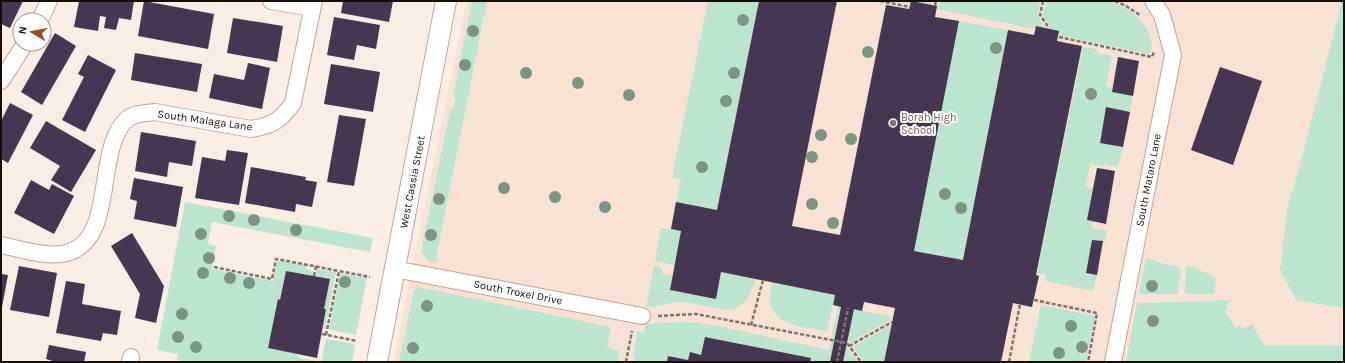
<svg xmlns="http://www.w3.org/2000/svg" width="1345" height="363" viewBox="0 0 1345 363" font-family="Karla,sans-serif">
  <rect width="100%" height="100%" fill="#fbede5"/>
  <path fill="#f8e2d4" d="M467 1H1344V362H393Z"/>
  <path fill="#bbe5ce" d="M472 1H487L436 258H437L436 263 428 261 422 252V246L450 111 454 108 455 99 453 96Z
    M708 1H759L717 210 676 202 681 180 672 177Z
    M895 1H932L931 5 911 1 910 4Z
    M942 1H1040L1038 15 1045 28 1036 26 1035 29 936 9 937 6Z
    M1046 1C1060 1 1074 1 1089 1 1095 1 1101 0 1107 1 1123 4 1138 15 1146 28 1151 36 1154 46 1149 54L1058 35 1059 31 1049 29 1050 26 1043 15Z
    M1342 1H1344V308L1296 300 1280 270 1288 205 1299 169Z
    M959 21 1008 30 963 260 914 251Z
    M1083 47 1097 49V53L1112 56 1106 86 1112 88V92L1133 96 1130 112 1106 108 1100 143 1123 147 1118 167 1105 164 1104 166 1090 164 1086 187 1093 188 1088 220 1093 221 1092 228 1107 231 1105 242 1092 240 1086 273 1097 275 1093 291 1045 281 1047 275 1037 273Z
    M185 202 373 238 370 252 212 222 208 244 216 246 212 269 273 281 277 260 307 265 306 269 311 270V272L314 273 313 276 286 271 280 300H278L269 348 297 354V357L321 362 326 339 355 344 352 362H188L177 360V354L157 350Z
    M661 228 681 231 675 265 655 261Z
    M1146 258 1165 264 1179 266 1181 275 1179 284 1178 294H1139Z
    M654 266 662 268V274L672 276 670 290 716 299 721 272 755 279C744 328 713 303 680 302 668 302 657 308 646 307Z
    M1185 267 1196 268 1216 278 1214 294H1185C1183 284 1188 277 1185 267Z
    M317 269 336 272 325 329 323 328 326 309H324L330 279 316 277Z
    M340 273 367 278 356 335 329 330Z
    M772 282 835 295 827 331C807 327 773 327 770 301 769 295 771 288 772 282Z
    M418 287 611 327 607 348 620 351 618 362H399L414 291Z
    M1232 300 1227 303V310L1225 311 1235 328 1240 325 1242 329 1252 324 1264 345H1344V362H1126L1137 303Z
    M1041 305 1095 316 1086 362H1029Z
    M838 306 841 307 830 362H810L811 358 705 337 701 355 690 352 688 360 668 356 667 362H636V358H633L637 331 644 333 646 324 683 322 698 323 718 326 829 350Z
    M854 309 893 317 892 318 850 343 848 338Z
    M891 325 884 362H864L853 347Z
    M846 346 858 362H843Z"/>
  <path fill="#453751" d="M1 1H23L10 28 1 24Z
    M79 1H134L131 20 119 18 116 30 104 28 106 17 100 16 98 31 74 27Z
    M144 1 214 14 208 49 138 36Z
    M343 1H393L389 22 341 13Z
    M759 1H837L792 226 840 235 886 5 909 9 911 1 937 6 935 17 959 21 914 251 963 260 1008 30 1034 35 1036 26 1059 31 1057 41 1082 46 1036 275 1039 276 1032 307 1013 303 1001 362H884L895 308 864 302 862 311 854 309 843 362H830L841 307 833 305 835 295 721 272 716 299 670 290 681 231 671 229 676 202 717 210Z
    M334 17 380 25 376 49 357 45 354 60 327 55Z
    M233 18 283 26 277 62 227 53Z
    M55 33 76 46 42 105 21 92Z
    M135 53 202 64 197 92 131 80Z
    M88 55 116 70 85 132 62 120 84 77 78 74Z
    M1118 57 1139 61 1133 96 1112 92Z
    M248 63 270 68 262 109 209 98 214 74 244 80Z
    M331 64 380 72 373 112 324 104Z
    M1220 67 1262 81 1233 165 1191 150Z
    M10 103 33 115 8 163 1 159V121Z
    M1106 107 1130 112 1123 147 1100 143Z
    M339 115 366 119 354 186 327 182Z
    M46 121 96 150 71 192 51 180 60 166 30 148Z
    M141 132 196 141 192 166 169 162 167 177 135 171Z
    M227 150 248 153 239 205 195 198 202 157 225 161Z
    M251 167 306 177 305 180 317 182 312 207 296 204 295 212 245 203Z
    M1097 168 1115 171 1106 224 1087 220Z
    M134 178 183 187 176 227 134 219 137 201 130 199Z
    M31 180 49 190 52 184 74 196 54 234 14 213Z
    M132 233 164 286 156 323 135 318 140 294 111 246Z
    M1092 240 1103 241 1097 275 1086 273Z
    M19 266 57 273 49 317 10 310Z
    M286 271 330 279 324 309H326L317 358 268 348 278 299 280 300Z
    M1 274 8 275 2 307H1Z
    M66 281 85 284 82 304 121 311 117 335 103 333 101 341 56 333Z
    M705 337 811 358 810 362H667L668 356 688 360 690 352 701 355Z
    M49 345 86 352 84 362H56L46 359Z"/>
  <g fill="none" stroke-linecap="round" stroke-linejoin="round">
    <g stroke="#c3a390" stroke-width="18">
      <path id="minor" d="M271 1 312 8
        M40 20 49 1
        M1 81 25 44
        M1 245C20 249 48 258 67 253 117 239 94 152 126 120 133 113 146 113 155 112L251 129C272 126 281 120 293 103L314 1
        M394 269 642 316
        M130 362 131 357
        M1113 362 1173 55 1162 15 1153 1"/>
    </g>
    <g stroke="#c3a390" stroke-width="22">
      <path id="tertiary" d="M377 362 446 1"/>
    </g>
    <path stroke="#80736d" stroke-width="2.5" stroke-dasharray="4 2" stroke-linecap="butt" d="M880 1 910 7
      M1043 1 1040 15 1047 25V28
      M1115 1 1126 6 1140 15
      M935 6 936 1
      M1059 37 1152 57 1154 52
      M214 267 272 279 276 259H277L339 271
      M314 276 316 266
      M1034 300 1097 313 1088 362
      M658 316 696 314 847 343 861 362
      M751 325 763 280
      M322 334 357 341
      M326 335 339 271 370 277
      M849 346 892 322
      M626 362 632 331
      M837 362 848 308
      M1009 362 1020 304"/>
    <use href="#minor" stroke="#fff" stroke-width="16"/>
    <use href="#tertiary" stroke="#fff" stroke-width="20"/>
  </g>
  <g fill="#7c9484">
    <circle cx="743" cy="20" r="6"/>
    <circle cx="473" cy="31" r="6"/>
    <circle cx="996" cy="48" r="6"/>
    <circle cx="868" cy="52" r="6"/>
    <circle cx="465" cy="65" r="6"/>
    <circle cx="526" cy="73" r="6"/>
    <circle cx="734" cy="73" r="6"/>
    <circle cx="578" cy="83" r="6"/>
    <circle cx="1091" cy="94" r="6"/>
    <circle cx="629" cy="95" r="6"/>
    <circle cx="726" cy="101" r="6"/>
    <circle cx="821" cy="135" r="6"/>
    <circle cx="851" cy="139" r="6"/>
    <circle cx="812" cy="157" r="6"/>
    <circle cx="702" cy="167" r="6"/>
    <circle cx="504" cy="188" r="6"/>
    <circle cx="945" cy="194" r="6"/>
    <circle cx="555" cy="197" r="6"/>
    <circle cx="439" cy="199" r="6"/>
    <circle cx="812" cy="204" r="6"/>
    <circle cx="605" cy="207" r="6"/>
    <circle cx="961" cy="208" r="6"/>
    <circle cx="229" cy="216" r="6"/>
    <circle cx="254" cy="220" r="6"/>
    <circle cx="833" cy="223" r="6"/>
    <circle cx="296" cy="230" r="6"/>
    <circle cx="201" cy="234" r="6"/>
    <circle cx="431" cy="235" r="6"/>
    <circle cx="209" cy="258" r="6"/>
    <circle cx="203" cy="273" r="6"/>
    <circle cx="230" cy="278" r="6"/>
    <circle cx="345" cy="282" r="6"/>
    <circle cx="249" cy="283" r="6"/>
    <circle cx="1152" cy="286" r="6"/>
    <circle cx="427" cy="306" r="6"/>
    <circle cx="182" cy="314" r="6"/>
    <circle cx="1153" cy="321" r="6"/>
    <circle cx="1071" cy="326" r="6"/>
    <circle cx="178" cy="337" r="6"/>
    <circle cx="196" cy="347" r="6"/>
    <circle cx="1082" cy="347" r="6"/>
    <circle cx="413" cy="348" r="6"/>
    <circle cx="1059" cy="353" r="6"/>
  </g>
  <circle fill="#8d6e63" stroke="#fefefe" stroke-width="1.5" cx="893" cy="123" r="4"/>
  <g text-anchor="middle" stroke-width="4" stroke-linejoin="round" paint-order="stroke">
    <g font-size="11" fill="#785e54" stroke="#fefefe" text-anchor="start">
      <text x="901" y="121">Borah High<tspan x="901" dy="13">School</tspan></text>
    </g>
    <g font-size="11" fill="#170c06" stroke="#fefefe">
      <text transform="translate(205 120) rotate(8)" y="4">South Malaga Lane</text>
      <text transform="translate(1148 180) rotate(-79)" y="4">South Mataro Lane</text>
      <text transform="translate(412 182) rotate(-79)" y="4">West Cassia Street</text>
      <text transform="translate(518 292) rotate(11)" y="4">South Troxel Drive</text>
    </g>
  </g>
  <rect width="1345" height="363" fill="none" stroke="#170c06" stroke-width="4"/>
  <g transform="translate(32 32) rotate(280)"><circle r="19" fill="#fefefe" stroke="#a29d9b"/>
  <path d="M0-3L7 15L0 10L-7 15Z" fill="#955321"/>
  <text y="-6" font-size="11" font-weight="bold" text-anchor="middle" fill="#170c06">N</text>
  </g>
</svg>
